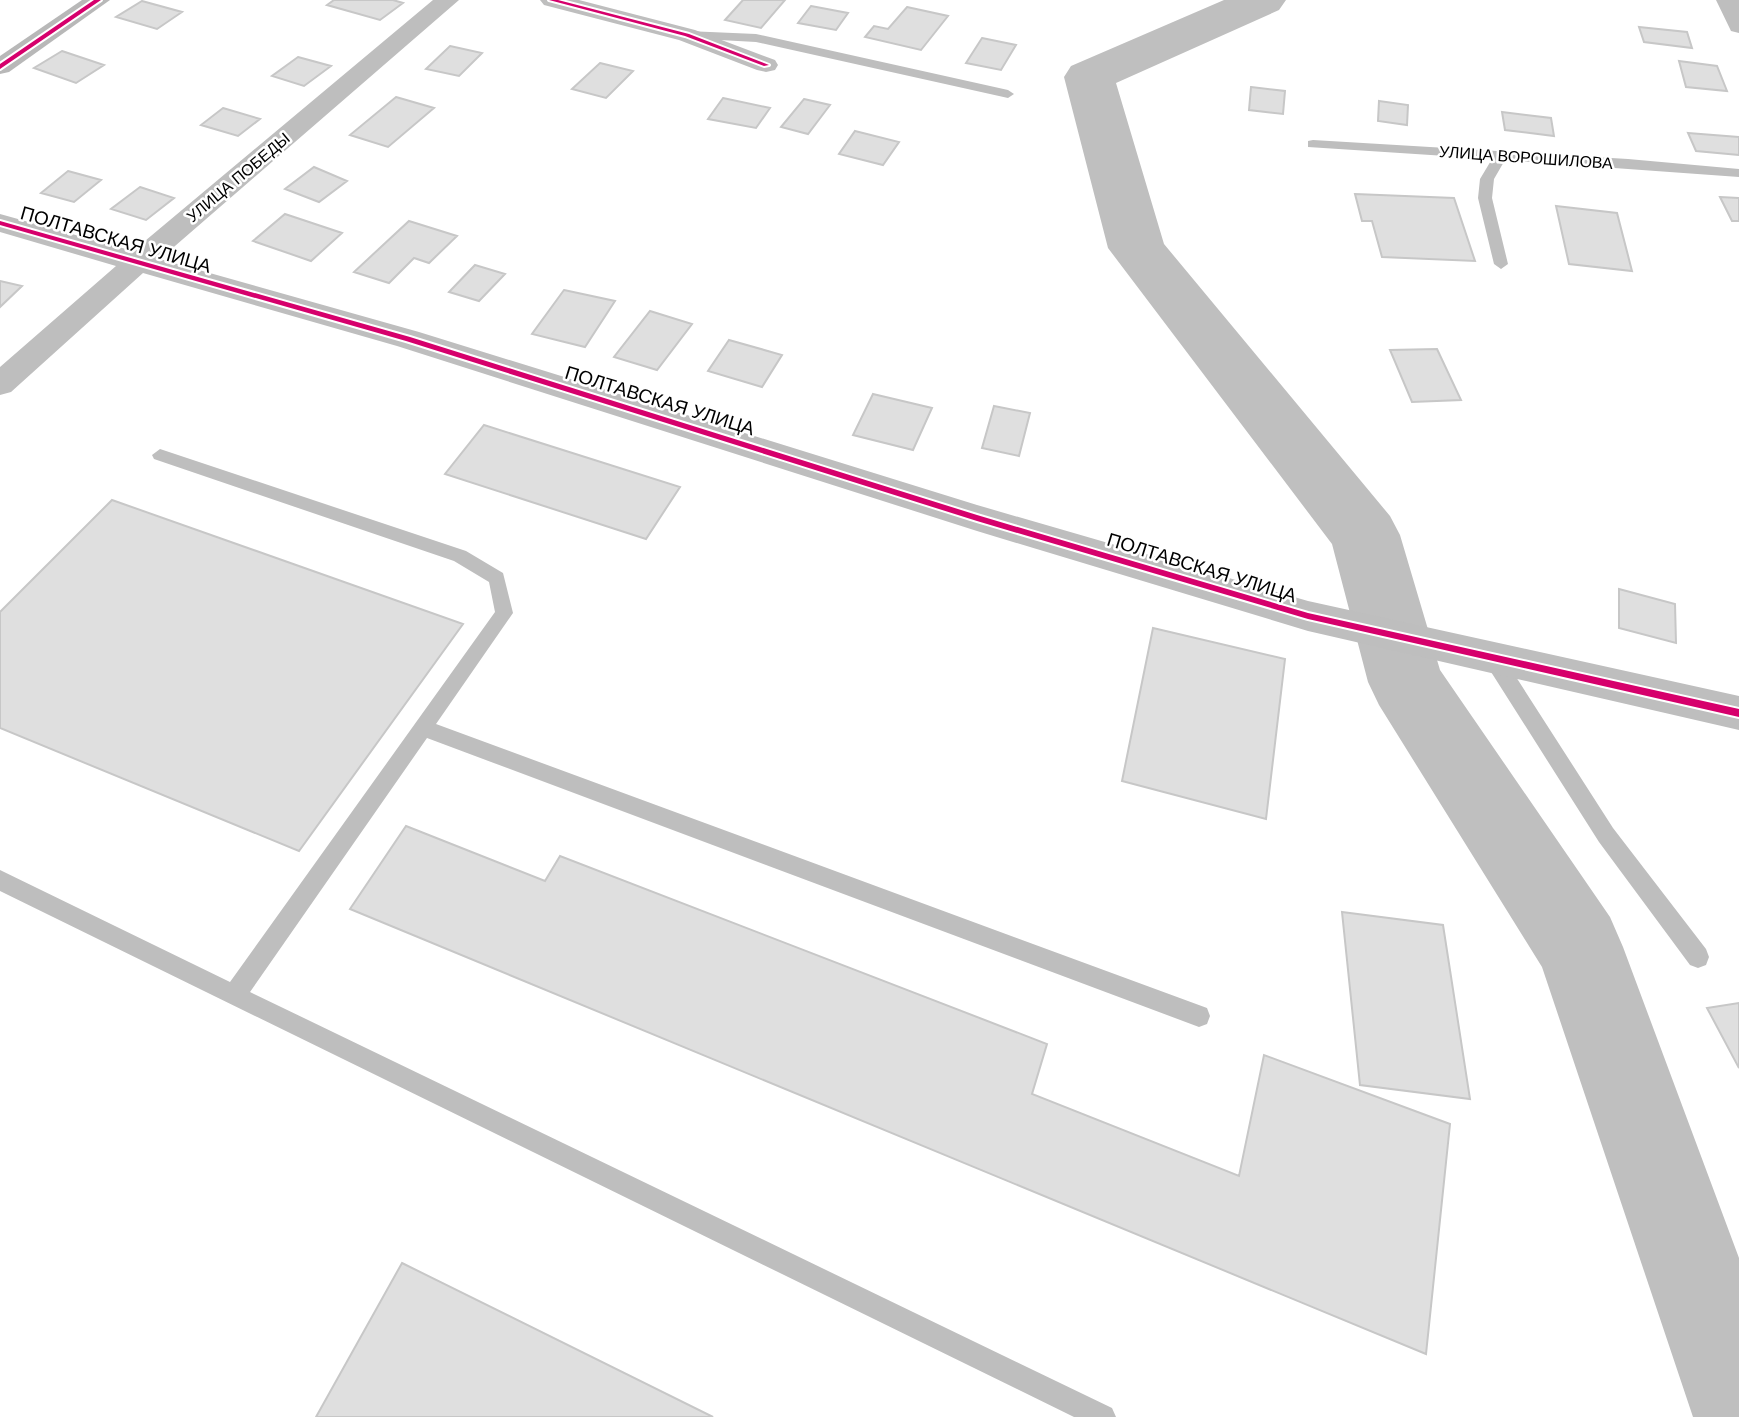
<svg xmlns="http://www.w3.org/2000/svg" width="1739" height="1417" viewBox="0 0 1739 1417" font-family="Helvetica,sans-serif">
  <rect width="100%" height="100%" fill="#fff"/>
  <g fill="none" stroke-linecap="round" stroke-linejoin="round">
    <path fill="#bfbfbf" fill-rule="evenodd" d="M1224 0H1286L1279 10 1116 83 1164 244 1390 516 1400 535 1440 670 1610 917 1623 947 1739 1258V1417H1693L1542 967 1379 705 1368 682 1332 544 1108 248 1064 77 1071 66Z"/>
  </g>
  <path fill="#dfdfdf" stroke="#c7c7c7" stroke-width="2" d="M334 0H393L403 3 380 20 327 5Z
    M743 0H785L761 28 725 20Z
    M142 1 182 12 157 29 116 17Z
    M811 6 848 13 836 30 798 23Z
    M907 7 948 16 921 50 865 37 874 26 888 29Z
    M1639 27 1687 32 1692 48 1644 42Z
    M982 38 1016 45 1001 70 966 63Z
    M450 46 482 53 459 76 426 69Z
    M62 51 104 65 76 83 34 68Z
    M298 57 331 66 304 86 272 76Z
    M1679 61 1717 66 1727 91 1686 87Z
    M600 63 633 71 606 98 572 89Z
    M1251 87 1285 91 1283 114 1249 110Z
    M396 97 434 108 388 147 350 135Z
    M723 98 770 108 756 128 708 119Z
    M804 99 830 105 808 134 781 127Z
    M1379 101 1408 105 1407 125 1378 121Z
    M223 108 260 119 238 136 201 125Z
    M1502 112 1551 118 1554 136 1505 130Z
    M855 131 899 142 883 165 839 154Z
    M1688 133 1739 137V155L1696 151Z
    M314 167 347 181 319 202 285 189Z
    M68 171 101 180 74 202 41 193Z
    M140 187 174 198 146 220 111 209Z
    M1355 194 1454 198 1475 261 1382 257 1372 221H1362Z
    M1720 197 1739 198V221H1732Z
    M1556 206 1617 213 1632 271 1569 264Z
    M285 214 342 233 311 261 253 241Z
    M409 221 457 236 429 263 414 258 389 283 354 272Z
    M475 265 505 274 479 301 449 292Z
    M0 281 22 286 0 307Z
    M564 290 615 301 585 347 532 334Z
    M650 311 692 324 657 370 614 357Z
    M729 340 782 355 762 387 708 371Z
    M1437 349 1461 400 1412 402 1390 350Z
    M873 394 932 408 913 450 853 435Z
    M994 406 1030 413 1019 456 982 448Z
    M484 425 680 487 646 539 445 474Z
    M112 500 463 624 299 851 0 728V612Z
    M1619 589 1675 604 1676 643 1619 628Z
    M1153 628 1285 659 1266 819 1122 781Z
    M406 826 545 881 560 856 1047 1044 1032 1094 1239 1176 1264 1055 1450 1124 1426 1354 350 909Z
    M1342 912 1443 925 1470 1099 1360 1085Z
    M1739 1003V1068L1707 1008Z
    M402 1263 713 1417H316Z"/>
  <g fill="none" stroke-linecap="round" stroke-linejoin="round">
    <path fill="#bebebe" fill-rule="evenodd" d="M687 31 756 34 1008 90 1014 94 1008 98 756 42 683 38 681 35Z
      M1313 140 1628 159 1739 169V177L1505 160 1494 179 1492 198 1508 264 1501 269 1494 264 1478 198 1480 179 1492 159 1308 147V141Z
      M160 449 466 551 503 573 513 613 436 724 1207 1008 1210 1016 1207 1024 1199 1027 427 738 250 992 1112 1408 1116 1417H1074L0 891V870L230 982 495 612 489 582 454 561 154 459 152 455Z
      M1493 650 1500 652 1613 828 1706 949 1709 957 1706 965 1698 968 1690 965 1599 842 1486 664 1484 658 1486 652Z"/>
    <path fill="#bebebe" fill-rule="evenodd" d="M433 0H459L160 259 419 332 977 505 1308 601 1739 696V730L1308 631 977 531 397 346 143 273 11 392 0 395V367L116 266 0 232V214L133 251Z
      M540 0H579L695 30 775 60 778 65 775 70 766 72 757 70 679 40 544 5Z
      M1716 0H1739V33L1731 31Z"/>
    <path fill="#b8b8b8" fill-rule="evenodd" d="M82 0H110L9 72 0 74V56Z"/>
    <g stroke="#fff" stroke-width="4">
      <path id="cycleway" d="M94 0H101L0 69V64Z
        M549 0H558L689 34 769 65 764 66 685 36Z
        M0 221 410 337 977 515 1308 613 1739 709V717L1308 619 977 521 406 341 0 225Z"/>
    </g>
    <use href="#cycleway" fill="#d6006c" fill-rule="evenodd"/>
  </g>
  <g text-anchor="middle" stroke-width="5" stroke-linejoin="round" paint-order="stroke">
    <g font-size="16" fill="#000" stroke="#fff">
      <text transform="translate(1526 157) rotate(4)" y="6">УЛИЦА ВОРОШИЛОВА</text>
      <text transform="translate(238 177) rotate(-40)" y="6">УЛИЦА ПОБЕДЫ</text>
    </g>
    <g font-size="19" fill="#000" stroke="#fff">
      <text transform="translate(116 239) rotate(16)" y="7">ПОЛТАВСКАЯ УЛИЦА</text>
      <text transform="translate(660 400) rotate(17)" y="7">ПОЛТАВСКАЯ УЛИЦА</text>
      <text transform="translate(1202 567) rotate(17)" y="7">ПОЛТАВСКАЯ УЛИЦА</text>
    </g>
  </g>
</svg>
